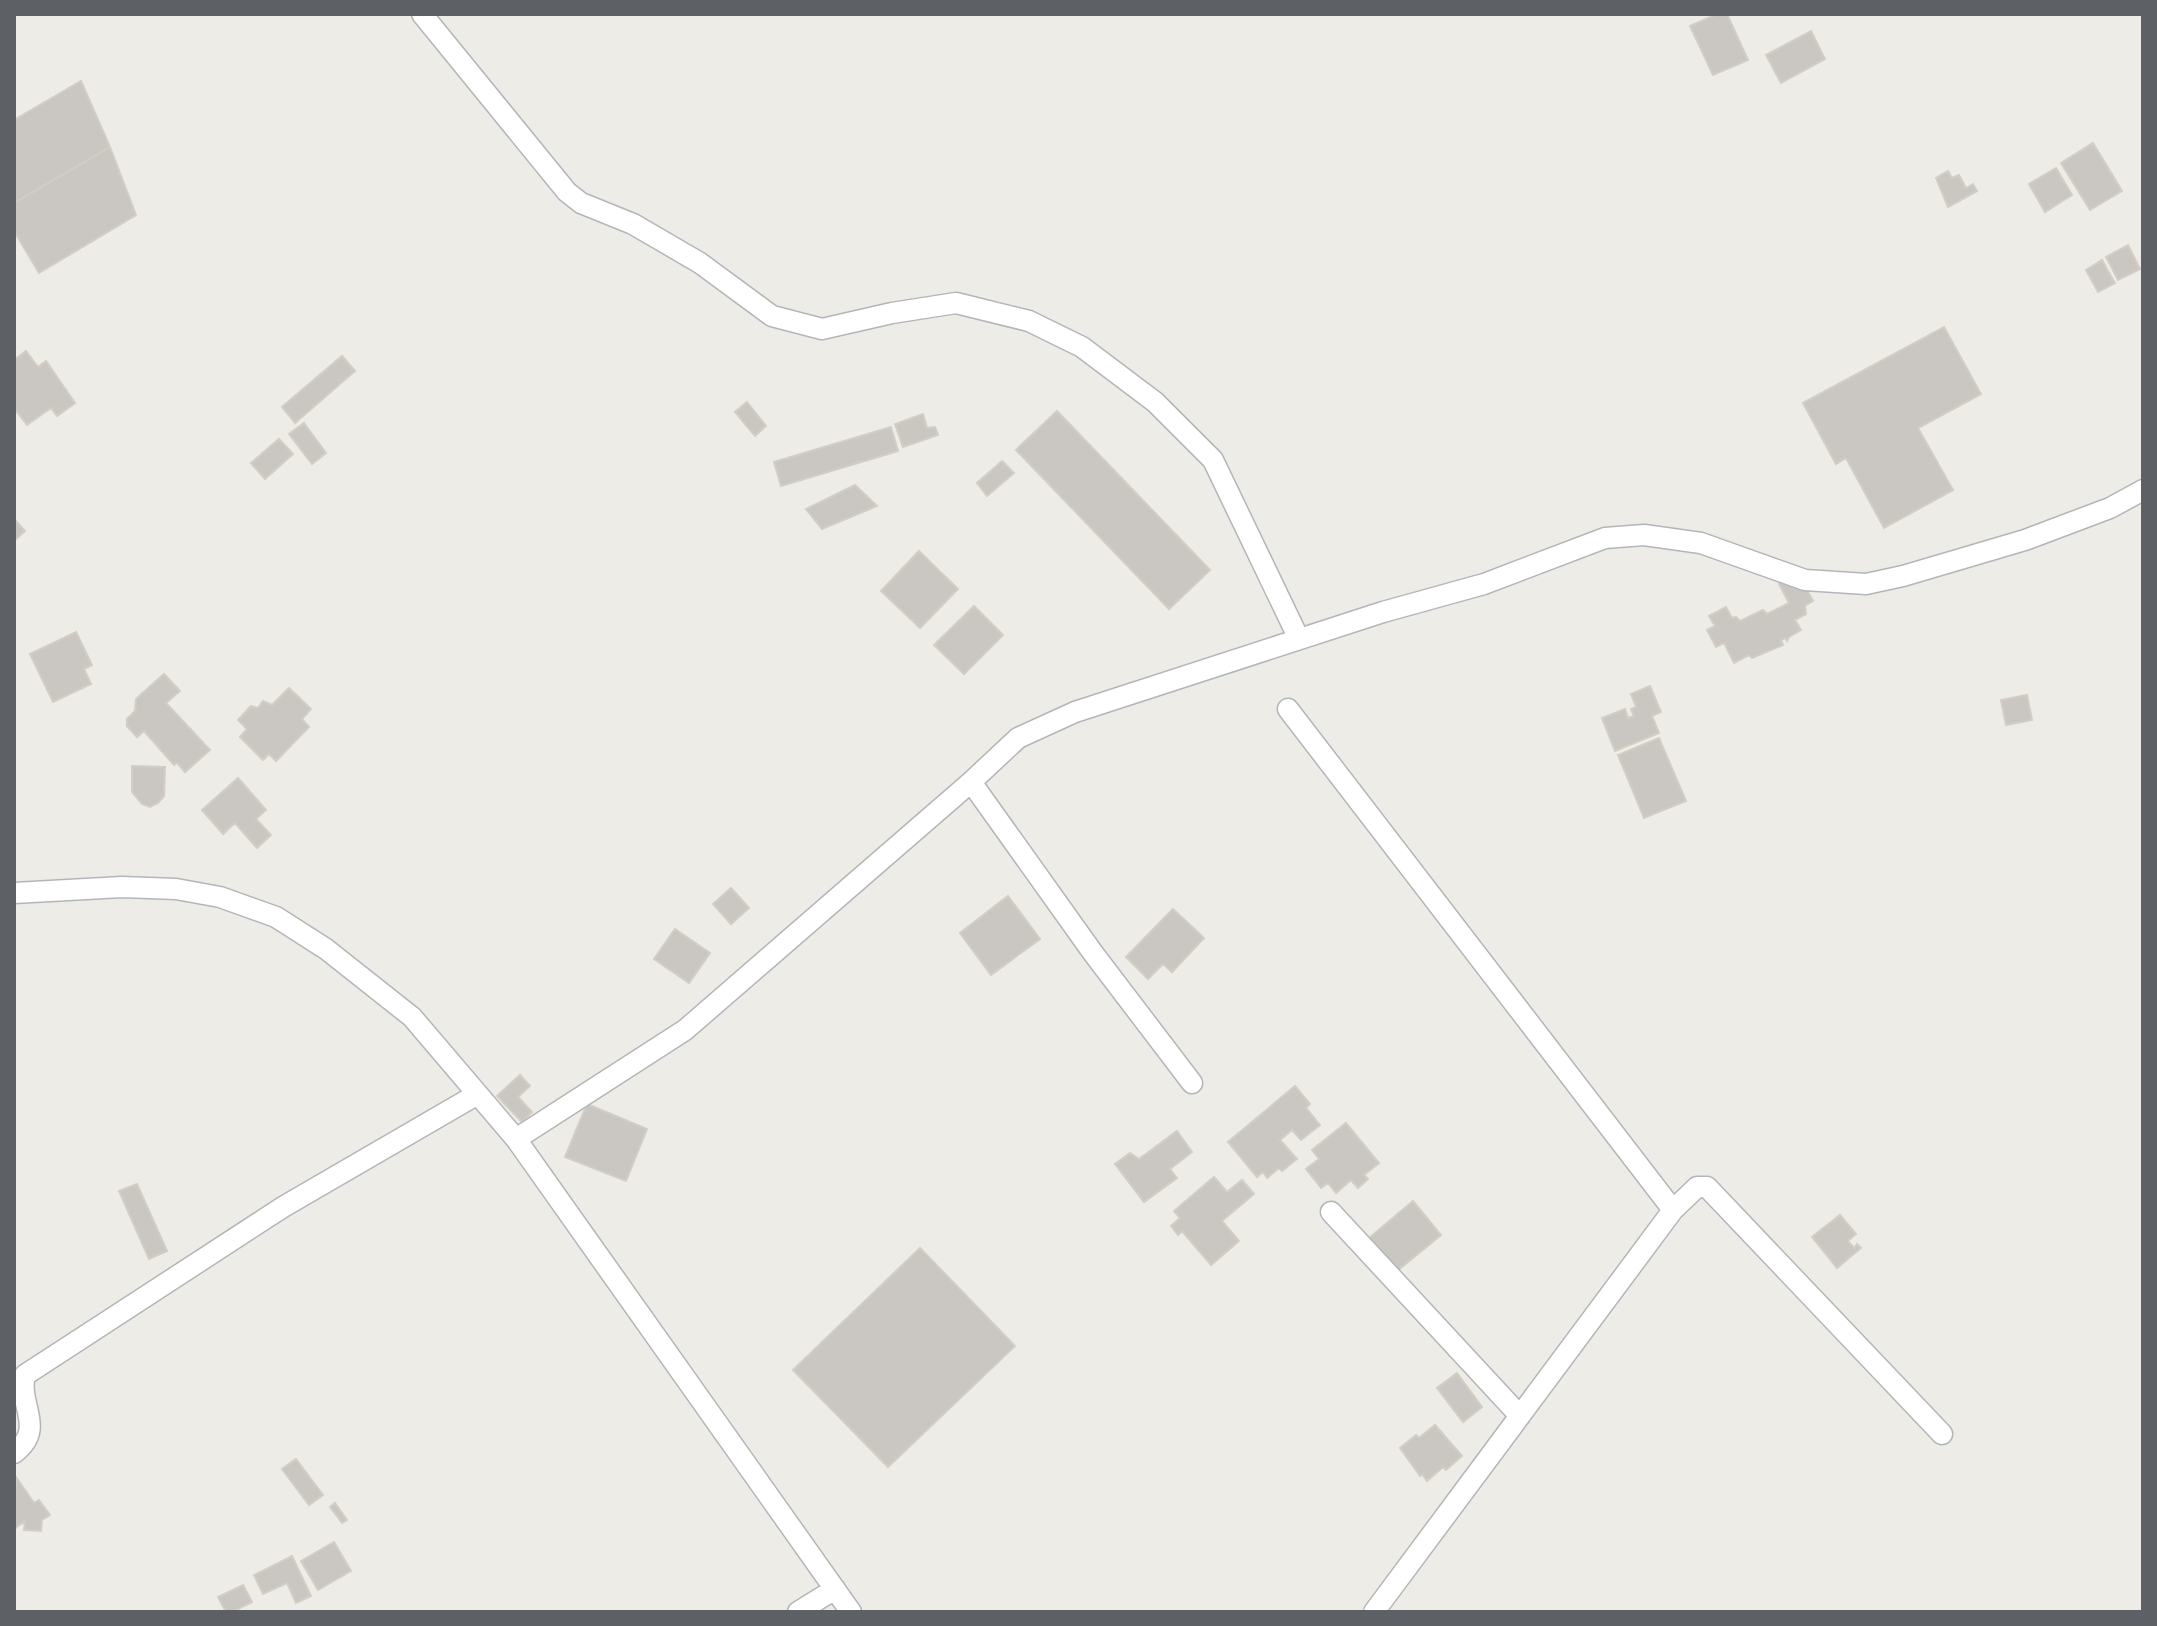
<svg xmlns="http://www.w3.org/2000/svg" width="2157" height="1626" viewBox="0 0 2157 1626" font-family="'Titillium Web',sans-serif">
  <rect width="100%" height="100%" fill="#eeece6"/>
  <path fill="#cac7c2" stroke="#d3cec4" stroke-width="2" d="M1717 14H1727L1748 60 1713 75 1690 26Z
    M1811 31 1825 59 1781 83 1766 55Z
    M81 81 110 147 14 203V120Z
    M2093 143 2122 191 2090 210 2061 163Z
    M110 147 136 215 39 273 14 231V203Z
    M2056 168 2072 195 2045 212 2029 184Z
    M1948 171 1952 178 1959 175 1966 188 1973 184 1977 191 1948 207 1936 178Z
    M2128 245 2140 269 2118 280 2106 257Z
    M2102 260 2115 283 2098 292 2086 270Z
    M1944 327 1981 394 1918 428 1953 490 1884 528 1846 458 1836 464 1803 403Z
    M26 351 38 367 46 361 75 403 57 416 51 408 27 425 14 408V360Z
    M342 356 355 371 295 423 282 407Z
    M747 402 766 426 755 436 735 412Z
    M1057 411 1210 570 1169 609 1016 450Z
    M923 414 927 428 935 427 938 435 903 447 895 424Z
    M304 423 326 453 312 464 289 434Z
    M891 427 898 451 781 486 774 462Z
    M279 439 293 454 265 479 251 463Z
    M1002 461 1014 473 987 496 977 483Z
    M855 485 877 506 822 529 806 509Z
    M14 519 25 531 14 541Z
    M919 551 958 589 920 628 881 591Z
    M1790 578 1802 581 1813 601 1805 606 1806 614 1795 620 1801 630 1789 637 1787 641 1785 638 1781 640 1783 645 1752 658 1749 655 1734 663 1724 643 1716 647 1707 630 1715 626 1709 616 1726 607 1732 618 1736 617 1740 621 1763 610 1767 614 1789 603 1779 584Z
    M974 606 1003 635 964 674 934 645Z
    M76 632 92 665 84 669 91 684 53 702 30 654Z
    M164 674 180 691 166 703 210 750 185 772 177 763 174 765 144 731 137 737 127 726V719L135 711 136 699Z
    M1650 686 1661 712 1652 716 1659 733 1615 751 1602 718 1625 709 1628 718 1634 716 1631 709 1636 707 1631 694Z
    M289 688 311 709 302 719 309 727 276 761 269 754 263 760 240 737 247 729 238 720 251 706 258 708 263 701 272 705Z
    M2027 695 2032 720 2006 725 2001 700Z
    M1659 738 1686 801 1644 818 1618 755Z
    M132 766 165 767 164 796 158 803 150 807 142 804 132 792Z
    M238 778 266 810 256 819 271 835 257 848 235 823 223 834 202 810Z
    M731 888 749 908 731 924 713 904Z
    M1008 896 1040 939 991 975 960 933Z
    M1173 909 1204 938 1172 972 1163 964 1148 979 1126 957Z
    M675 929 710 953 689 983 654 959Z
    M520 1075 530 1086 518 1097 532 1112 522 1122 497 1096Z
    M1295 1086 1310 1104 1306 1108 1320 1125 1301 1140 1292 1130 1280 1140 1297 1159 1282 1171 1279 1168 1267 1178 1263 1172 1257 1177 1228 1142Z
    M587 1104 647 1129 626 1181 565 1157Z
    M1346 1123 1379 1163 1364 1175 1368 1179 1358 1188 1351 1180 1336 1193 1328 1183 1321 1188 1306 1169 1319 1159 1312 1150Z
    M1177 1131 1192 1152 1170 1169 1177 1178 1144 1202 1115 1164 1130 1153 1139 1159Z
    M1214 1177 1227 1192 1242 1180 1254 1194 1222 1221 1239 1241 1211 1265 1182 1231 1178 1235 1171 1226 1180 1218 1174 1211Z
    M137 1184 167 1251 149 1259 119 1191Z
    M1413 1201 1441 1235 1397 1271 1369 1238Z
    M1840 1215 1856 1234 1848 1241 1854 1248 1857 1244 1861 1248 1837 1268 1812 1237Z
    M920 1248 1015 1346 888 1467 793 1370Z
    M1457 1373 1482 1407 1463 1422 1437 1388Z
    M1435 1425 1462 1456 1446 1470 1443 1467 1427 1481 1422 1474 1420 1476 1400 1448 1416 1435 1419 1438Z
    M296 1459 323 1495 309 1505 282 1469Z
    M16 1477 34 1503 39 1500 50 1515 42 1520 41 1531 24 1530 25 1521 14 1529Z
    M335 1503 347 1520 342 1523 330 1507Z
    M334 1542 351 1571 318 1590 301 1561Z
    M292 1556 311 1596 296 1603 287 1583 263 1594 254 1575Z
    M243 1585 252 1602 232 1612H226L218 1597Z"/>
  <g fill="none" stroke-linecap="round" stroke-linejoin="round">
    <g stroke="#b3b6b9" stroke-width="23">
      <path id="minor" d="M422 14 567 192 581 203 633 224 700 263 772 316 822 329 892 313 956 303 1029 321 1082 347 1155 402 1213 460 1299 639
        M1288 709 1673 1210
        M971 782 1093 953 1192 1083
        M14 893 122 887 176 889 220 897 276 917 326 949 412 1017 516 1139 851 1612
        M516 1139 685 1030 971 782 1018 738 1075 712 1383 612 1484 584 1605 538 1644 535 1701 543 1805 580 1866 584 1903 576 2025 540 2110 508 2143 490
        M1331 1212 1520 1416
        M14 1453C47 1428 17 1405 25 1375L283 1207 476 1095
        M798 1612 835 1589
        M1374 1612 1673 1210 1697 1187H1707L1942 1434"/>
    </g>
    <use href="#minor" stroke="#fff" stroke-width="20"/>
  </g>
  <rect width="2157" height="1626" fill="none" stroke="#5d6165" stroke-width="32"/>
</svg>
